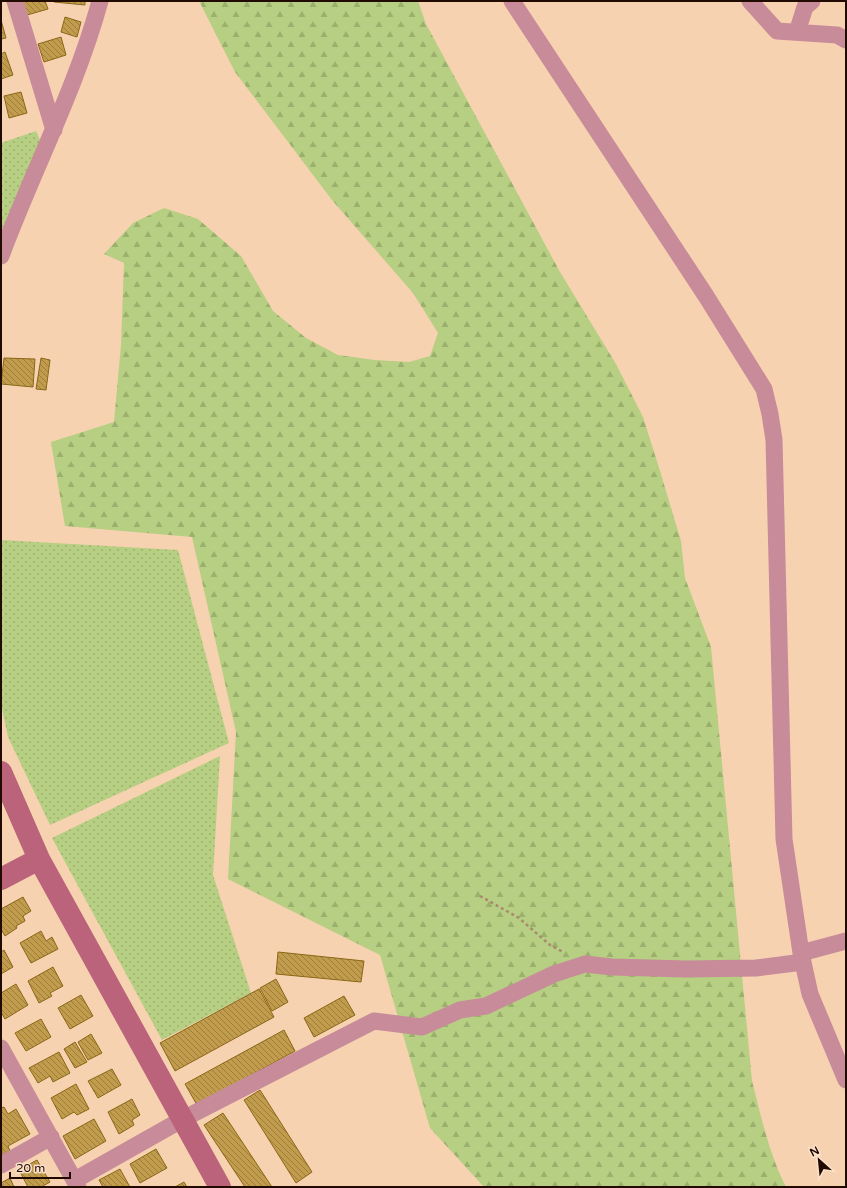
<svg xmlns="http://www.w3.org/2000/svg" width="847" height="1188" viewBox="0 0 847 1188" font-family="'Varela Round',sans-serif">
<defs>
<pattern id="green-dots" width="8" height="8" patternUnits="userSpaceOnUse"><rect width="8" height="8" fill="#b6cf82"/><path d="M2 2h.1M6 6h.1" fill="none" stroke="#9cb06e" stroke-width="1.8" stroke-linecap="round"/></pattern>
<pattern id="forest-firs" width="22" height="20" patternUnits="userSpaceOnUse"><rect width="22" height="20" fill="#b6cf82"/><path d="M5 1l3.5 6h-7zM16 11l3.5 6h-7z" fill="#9cb06e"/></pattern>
<pattern id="building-back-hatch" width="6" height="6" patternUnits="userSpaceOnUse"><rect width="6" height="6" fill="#c29c4d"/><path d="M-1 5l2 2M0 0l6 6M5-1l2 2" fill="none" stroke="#9d7d3e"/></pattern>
</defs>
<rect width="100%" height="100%" fill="#f7d2b0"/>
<path fill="url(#green-dots)" d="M36,131l5,11 -40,104v-103z
M1,540l177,10 51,193 -179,82 -42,-88 -7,-33z
M220,756l-7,119 38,118 -89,47 -110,-202z"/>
<path fill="url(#forest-firs)" d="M199,1h219l8,23 134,248 56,92 27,53 17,54 21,70 4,37 26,69 41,434c9,35 17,73 34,106h-302l-54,-59 -50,-173 -152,-76 8,-147 -44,-195 -127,-11 -14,-84 63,-20 7,-77 3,-82 -20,-9 29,-31 31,-15 34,11 43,37 32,55 33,27 32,17 37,5 34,2 21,-6 8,-23 -25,-40 -81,-93 -97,-128z"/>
<path fill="url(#building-back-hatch)" stroke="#896717" d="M22,1h23l3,8 -21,6z
M54,1h31v4l-31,-3z
M65,17l16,5 -4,15 -16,-5z
M1,20l5,18 -5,1z
M61,37l5,18 -22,7 -6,-18z
M5,52l8,23 -12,4v-25z
M21,92l6,21 -18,5 -5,-22z
M4,358l31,1 -2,28 -32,-3z
M41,358l9,2 -4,30 -10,-1z
M23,897l8,14 -8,5 2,5 -9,5 1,2 -12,8 -4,-7v-20z
M41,931l5,10 6,-4 6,12 -27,14 -11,-20z
M4,950l9,17 -12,7v-22z
M278,952l86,9 -3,21 -85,-8z
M53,967l10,19 -13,7 2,3 -13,7 -11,-22z
M276,979l12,23 -16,9 -12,-23z
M16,984l12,21 -23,14 -4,-7v-19z
M259,989l15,28 -99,54 -15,-28z
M81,995l12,21 -23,13 -12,-21z
M344,996l11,19 -41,22 -10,-19z
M41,1019l10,18 -25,14 -11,-18z
M284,1030l11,21 -98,54 -12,-21z
M91,1034l11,19 -14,7 -10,-18z
M75,1042l12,20 -12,6 -11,-19z
M59,1052l11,21 -17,9 -3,-6 -12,7 -9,-15z
M112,1069l9,16 -23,13 -10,-17z
M76,1084l13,25 -12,6 -3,-3 -12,7 -11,-21z
M260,1090l52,82 -16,11 -52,-83z
M132,1099l8,16 -8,5 2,5 -15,9 -11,-22z
M4,1107l4,7 8,-5 14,25 -22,12 2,5 -8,4 -1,-47z
M223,1113l49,74h-27l-41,-62z
M94,1119l12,22 -31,18 -12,-23z
M156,1149l11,19 -27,15 -10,-19z
M37,1160l13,22 -9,5h-13l-9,-17z
M120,1169l10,18h-27l-4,-7z
M10,1178l4,9h-13v-4z
M184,1182l3,5h-12z"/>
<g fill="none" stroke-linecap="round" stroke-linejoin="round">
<path stroke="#a98970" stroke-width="2.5" stroke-dasharray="3 3" stroke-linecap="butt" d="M480,896l39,22 31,27 13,7"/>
<path stroke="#c88b9a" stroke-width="17" d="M15,1l39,129
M512,1l194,295 58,93 6,25 4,26 10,399 17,114 9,41 36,86
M750,1l27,30 60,4 9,5
M797,32l8,-25 7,-6
M1,256c32,-86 75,-167 99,-255
M801,953l45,-12
M1,1048l77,139
M1,1165l50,-28
M75,1180l108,-61 191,-98 48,6 38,-17 26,-4 68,-32 31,-10 27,3 75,2 69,-1 47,-6"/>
<path stroke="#ba637b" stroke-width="22" d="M1,772l38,87 181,328
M1,879l38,-20"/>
</g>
<rect width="847" height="1188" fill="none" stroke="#210b00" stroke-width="4"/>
<g transform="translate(819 1160) rotate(333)" stroke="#fbe1cb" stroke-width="3" paint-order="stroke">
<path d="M0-3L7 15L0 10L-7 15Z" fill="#210b00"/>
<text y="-6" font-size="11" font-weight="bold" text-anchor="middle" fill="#210b00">N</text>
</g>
<path d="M10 1172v6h60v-6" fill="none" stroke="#210b00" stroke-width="2"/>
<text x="16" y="1172" font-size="12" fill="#210b00" stroke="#fbe1cb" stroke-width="3" paint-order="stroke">20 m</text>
</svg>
